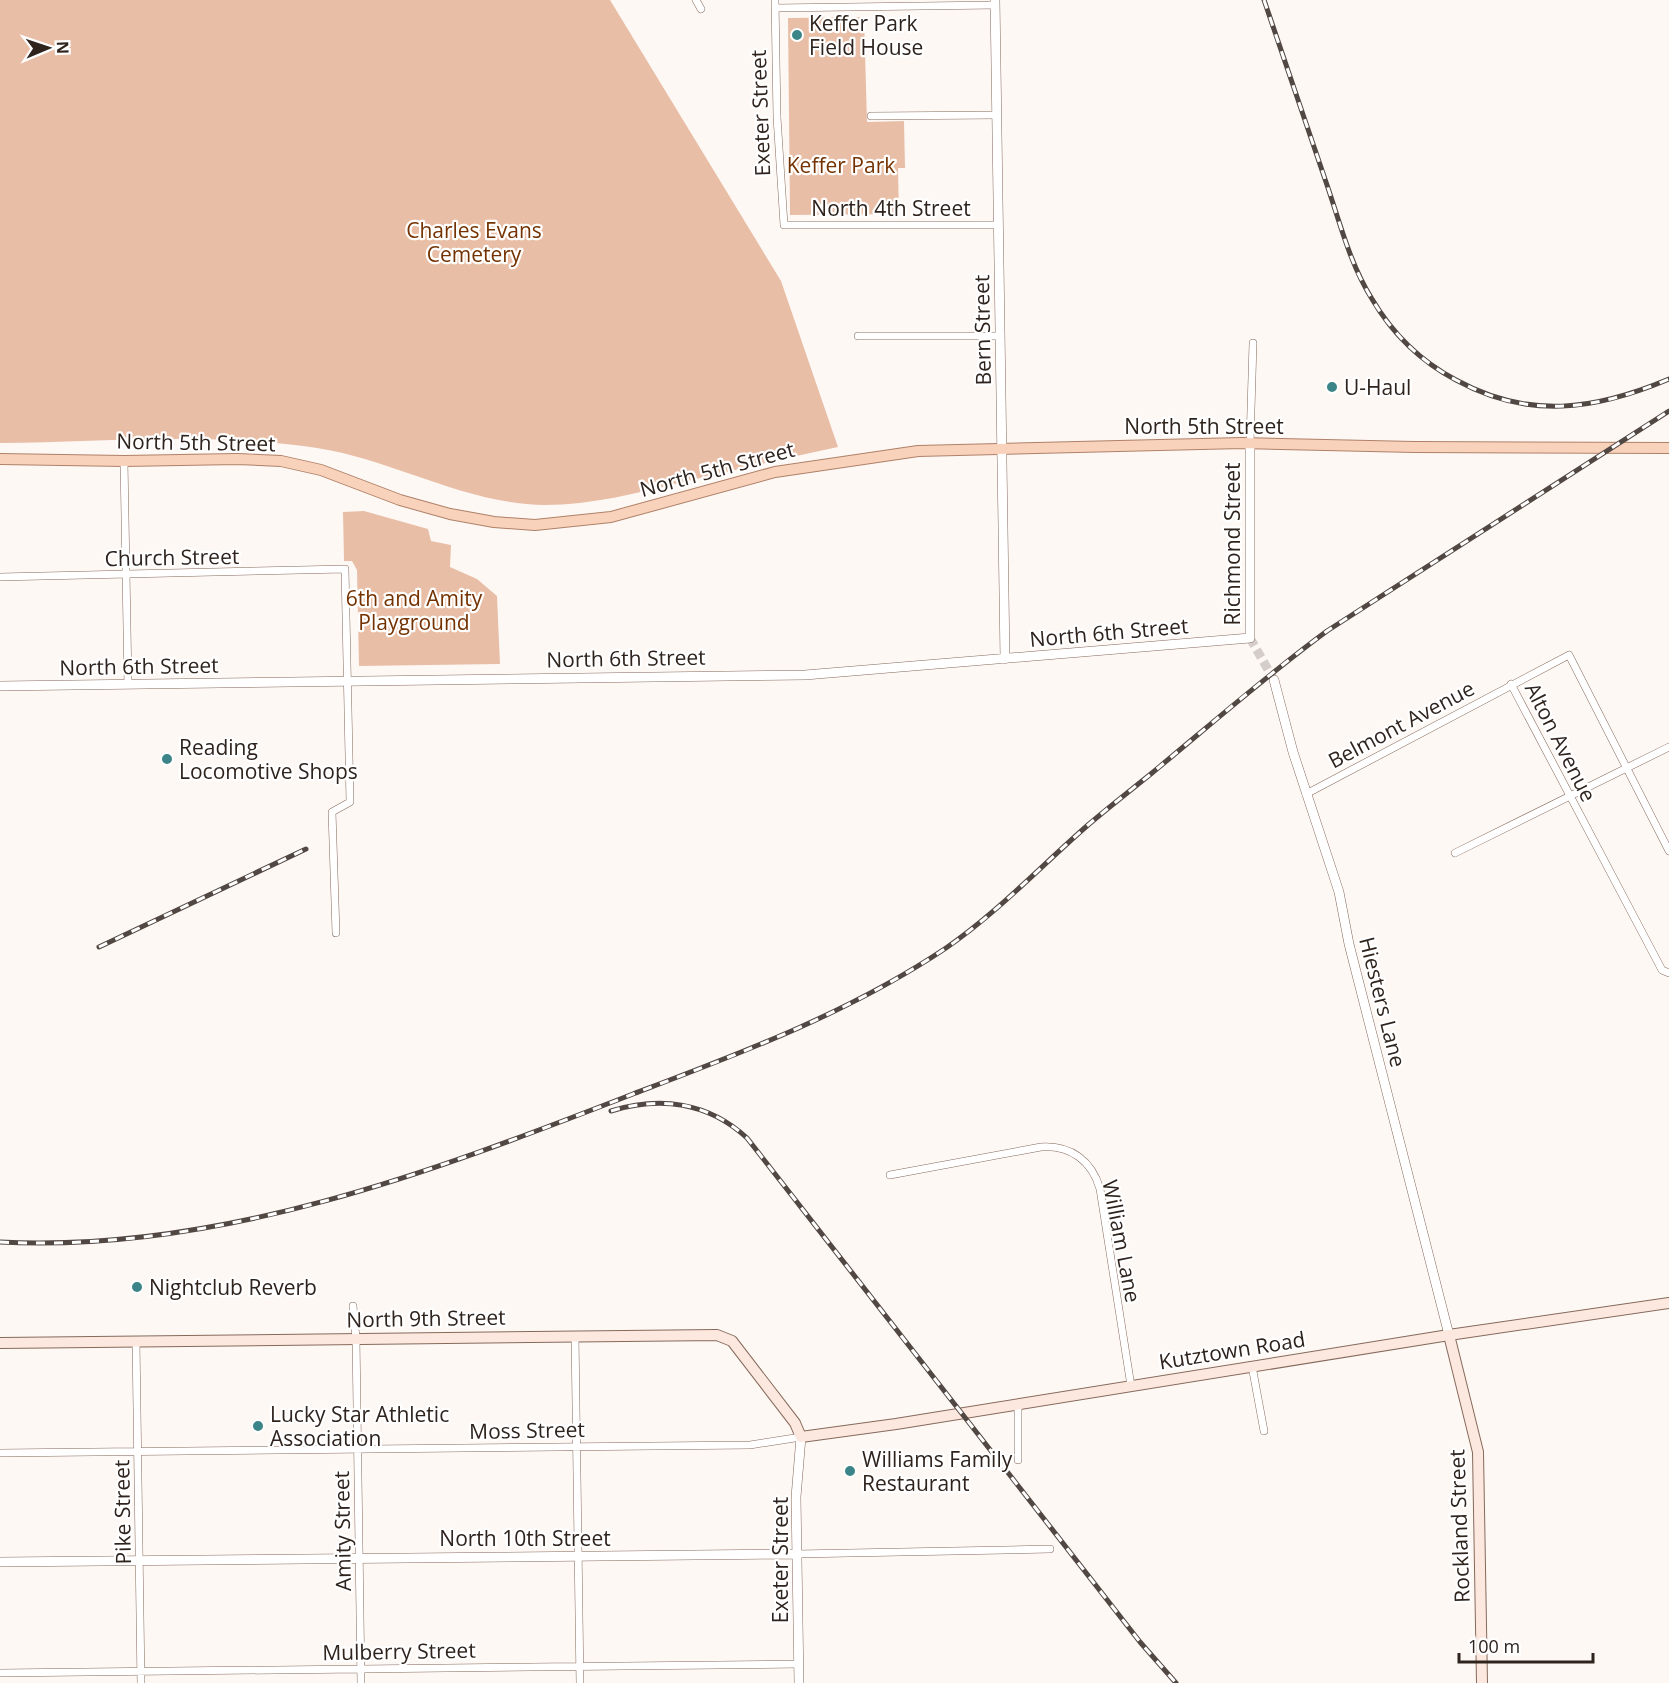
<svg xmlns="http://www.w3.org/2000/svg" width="1669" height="1683" viewBox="0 0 1669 1683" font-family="'Open Sans',sans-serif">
<rect width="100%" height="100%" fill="#fef8f5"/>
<path fill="#e9bea6" d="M0,0h610l171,281 57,166c-52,11 -103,23 -155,35 -46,11 -91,23 -138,23 -81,-1 -150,-45 -228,-57 -104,-16 -212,-6 -317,-5z
M864,17l3,105 37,-1 1,47h-7l1,46 -109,1 -2,-197z
M364,511l64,18 3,12 20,4 -1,22 27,12 20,17 3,68 -141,2 -2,-96 -5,-9h-8l-1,-49z"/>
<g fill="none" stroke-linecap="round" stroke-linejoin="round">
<path stroke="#d4cdca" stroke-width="9" stroke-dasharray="9 4.5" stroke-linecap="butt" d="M1250,638l24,42"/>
<defs>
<path id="minor" d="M696,0l5,9
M775,0l2,117 7,108h214
M775,8l220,-3
M871,116l126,-1
M858,336h142
M1250,443l3,-100
M124,461l4,223
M0,577l345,-8 5,233 -18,10 4,121
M1511,684l151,286 7,3
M1306,794l263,-139 100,196
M1455,853l214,-106
M890,1175l151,-28c30,-2 51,14 59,42l31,197
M353,1306l3,32 5,345
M575,1336l5,347
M136,1341l5,342
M1252,1366l12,65
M0,1453l750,-8 51,-8
M1018,1460v-56
M797,1554l253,-5
M0,1673l799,-9"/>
<path id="tertiary" d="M995,0l10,659
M1274,680l19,72 46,140 10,52 100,391
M0,686l805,-11 445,-37v-195
M0,1562l797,-8
M799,1683l-3,-186 5,-60"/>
<path id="secondary" d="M1449,1335l29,117 4,231
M0,1343l717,-8 15,6 63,82 6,14 95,-13 553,-89 220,-32"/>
<path id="primary" d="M0,459l124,2 113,-2 44,2 40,9 79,30 50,14 44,8 41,3 76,-8 164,-45 143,-21 324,-8 172,4 255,1"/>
</defs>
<use href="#minor" stroke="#856a5b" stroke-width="8"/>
<use href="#tertiary" stroke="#856a5b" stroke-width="10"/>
<use href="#secondary" stroke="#856a5b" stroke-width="12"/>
<use href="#primary" stroke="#af8168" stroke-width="12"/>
<use href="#minor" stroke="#fff" stroke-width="7"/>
<use href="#tertiary" stroke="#fff" stroke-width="9"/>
<use href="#secondary" stroke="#fce8de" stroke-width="10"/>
<use href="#primary" stroke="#f9d2bc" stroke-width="10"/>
<defs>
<path id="rail" d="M1264,0c21,62 42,123 63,185 13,38 23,79 45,114 20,34 48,62 84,81 73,40 139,30 213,-1
M99,947l207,-98
M611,1111c49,-15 97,-9 136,27l393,504 36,41
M0,1242c219,11 432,-70 633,-148 108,-41 216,-81 313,-146 51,-35 95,-82 142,-123 21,-18 43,-35 64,-52 58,-48 115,-98 175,-142l342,-220"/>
</defs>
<use href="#rail" stroke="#524843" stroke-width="5"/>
<use href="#rail" stroke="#fff" stroke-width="3" stroke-dasharray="9" stroke-linecap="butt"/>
</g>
<g fill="#3b8488" stroke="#fff" stroke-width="2">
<circle cx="797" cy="35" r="6"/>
<circle cx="1332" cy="387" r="6"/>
<circle cx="167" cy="759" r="6"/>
<circle cx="137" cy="1287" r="6"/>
<circle cx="258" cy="1426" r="6"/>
<circle cx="850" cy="1471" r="6"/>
</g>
<g text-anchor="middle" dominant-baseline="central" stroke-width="4.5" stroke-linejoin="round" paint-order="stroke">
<g font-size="21" fill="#2e231d" stroke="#fff" text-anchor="start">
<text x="809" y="23">Keffer Park<tspan x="809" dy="24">Field House</tspan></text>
<text x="1344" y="387">U-Haul</text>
<text x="179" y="747">Reading<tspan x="179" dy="24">Locomotive Shops</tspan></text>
<text x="149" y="1287">Nightclub Reverb</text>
<text x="270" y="1414">Lucky Star Athletic<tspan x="270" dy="24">Association</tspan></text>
<text x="862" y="1459">Williams Family<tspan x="862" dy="24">Restaurant</tspan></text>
</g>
<g font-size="21" fill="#2e231d" stroke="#fff">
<text transform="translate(760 113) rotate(-92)">Exeter Street</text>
<text x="891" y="208">North 4th Street</text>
<text transform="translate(982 330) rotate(-91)">Bern Street</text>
<text x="1204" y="426">North 5th Street</text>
<text transform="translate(196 442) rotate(1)">North 5th Street</text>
<text transform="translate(717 469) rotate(-15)">North 5th Street</text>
<text transform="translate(1232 544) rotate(-90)">Richmond Street</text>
<text transform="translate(172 557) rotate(-1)">Church Street</text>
<text transform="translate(1109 632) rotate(-5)">North 6th Street</text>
<text transform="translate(626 658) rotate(-1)">North 6th Street</text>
<text transform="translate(139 666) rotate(-1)">North 6th Street</text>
<text transform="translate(1401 724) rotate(-28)">Belmont Avenue</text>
<text transform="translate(1561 742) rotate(63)">Alton Avenue</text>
<text transform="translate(1383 1002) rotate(76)">Hiesters Lane</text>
<text transform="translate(1122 1241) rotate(79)">William Lane</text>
<text transform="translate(426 1318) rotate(-1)">North 9th Street</text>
<text transform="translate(1232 1350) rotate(-9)">Kutztown Road</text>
<text transform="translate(527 1430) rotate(-1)">Moss Street</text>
<text transform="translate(122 1512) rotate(-91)">Pike Street</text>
<text transform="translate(1459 1526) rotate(-92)">Rockland Street</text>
<text transform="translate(342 1531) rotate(-91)">Amity Street</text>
<text x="525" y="1538">North 10th Street</text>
<text transform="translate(780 1560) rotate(-90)">Exeter Street</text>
<text transform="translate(399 1651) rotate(-1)">Mulberry Street</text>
</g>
<g font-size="21" fill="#743200" stroke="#fff">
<text x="841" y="165">Keffer Park</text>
<text x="474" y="230">Charles Evans<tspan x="474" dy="24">Cemetery</tspan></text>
<text x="414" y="598">6th and Amity<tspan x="414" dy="24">Playground</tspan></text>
</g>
</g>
<g transform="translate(48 48) rotate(88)" stroke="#ffffff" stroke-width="4.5" paint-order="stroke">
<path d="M0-4.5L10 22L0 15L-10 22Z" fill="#2e231d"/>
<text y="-9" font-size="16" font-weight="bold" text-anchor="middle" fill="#2e231d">N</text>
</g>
<path d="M1459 1653v9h134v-9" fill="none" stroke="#2e231d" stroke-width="3"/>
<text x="1468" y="1653" font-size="18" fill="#2e231d" stroke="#ffffff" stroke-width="4.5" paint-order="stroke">100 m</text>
</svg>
